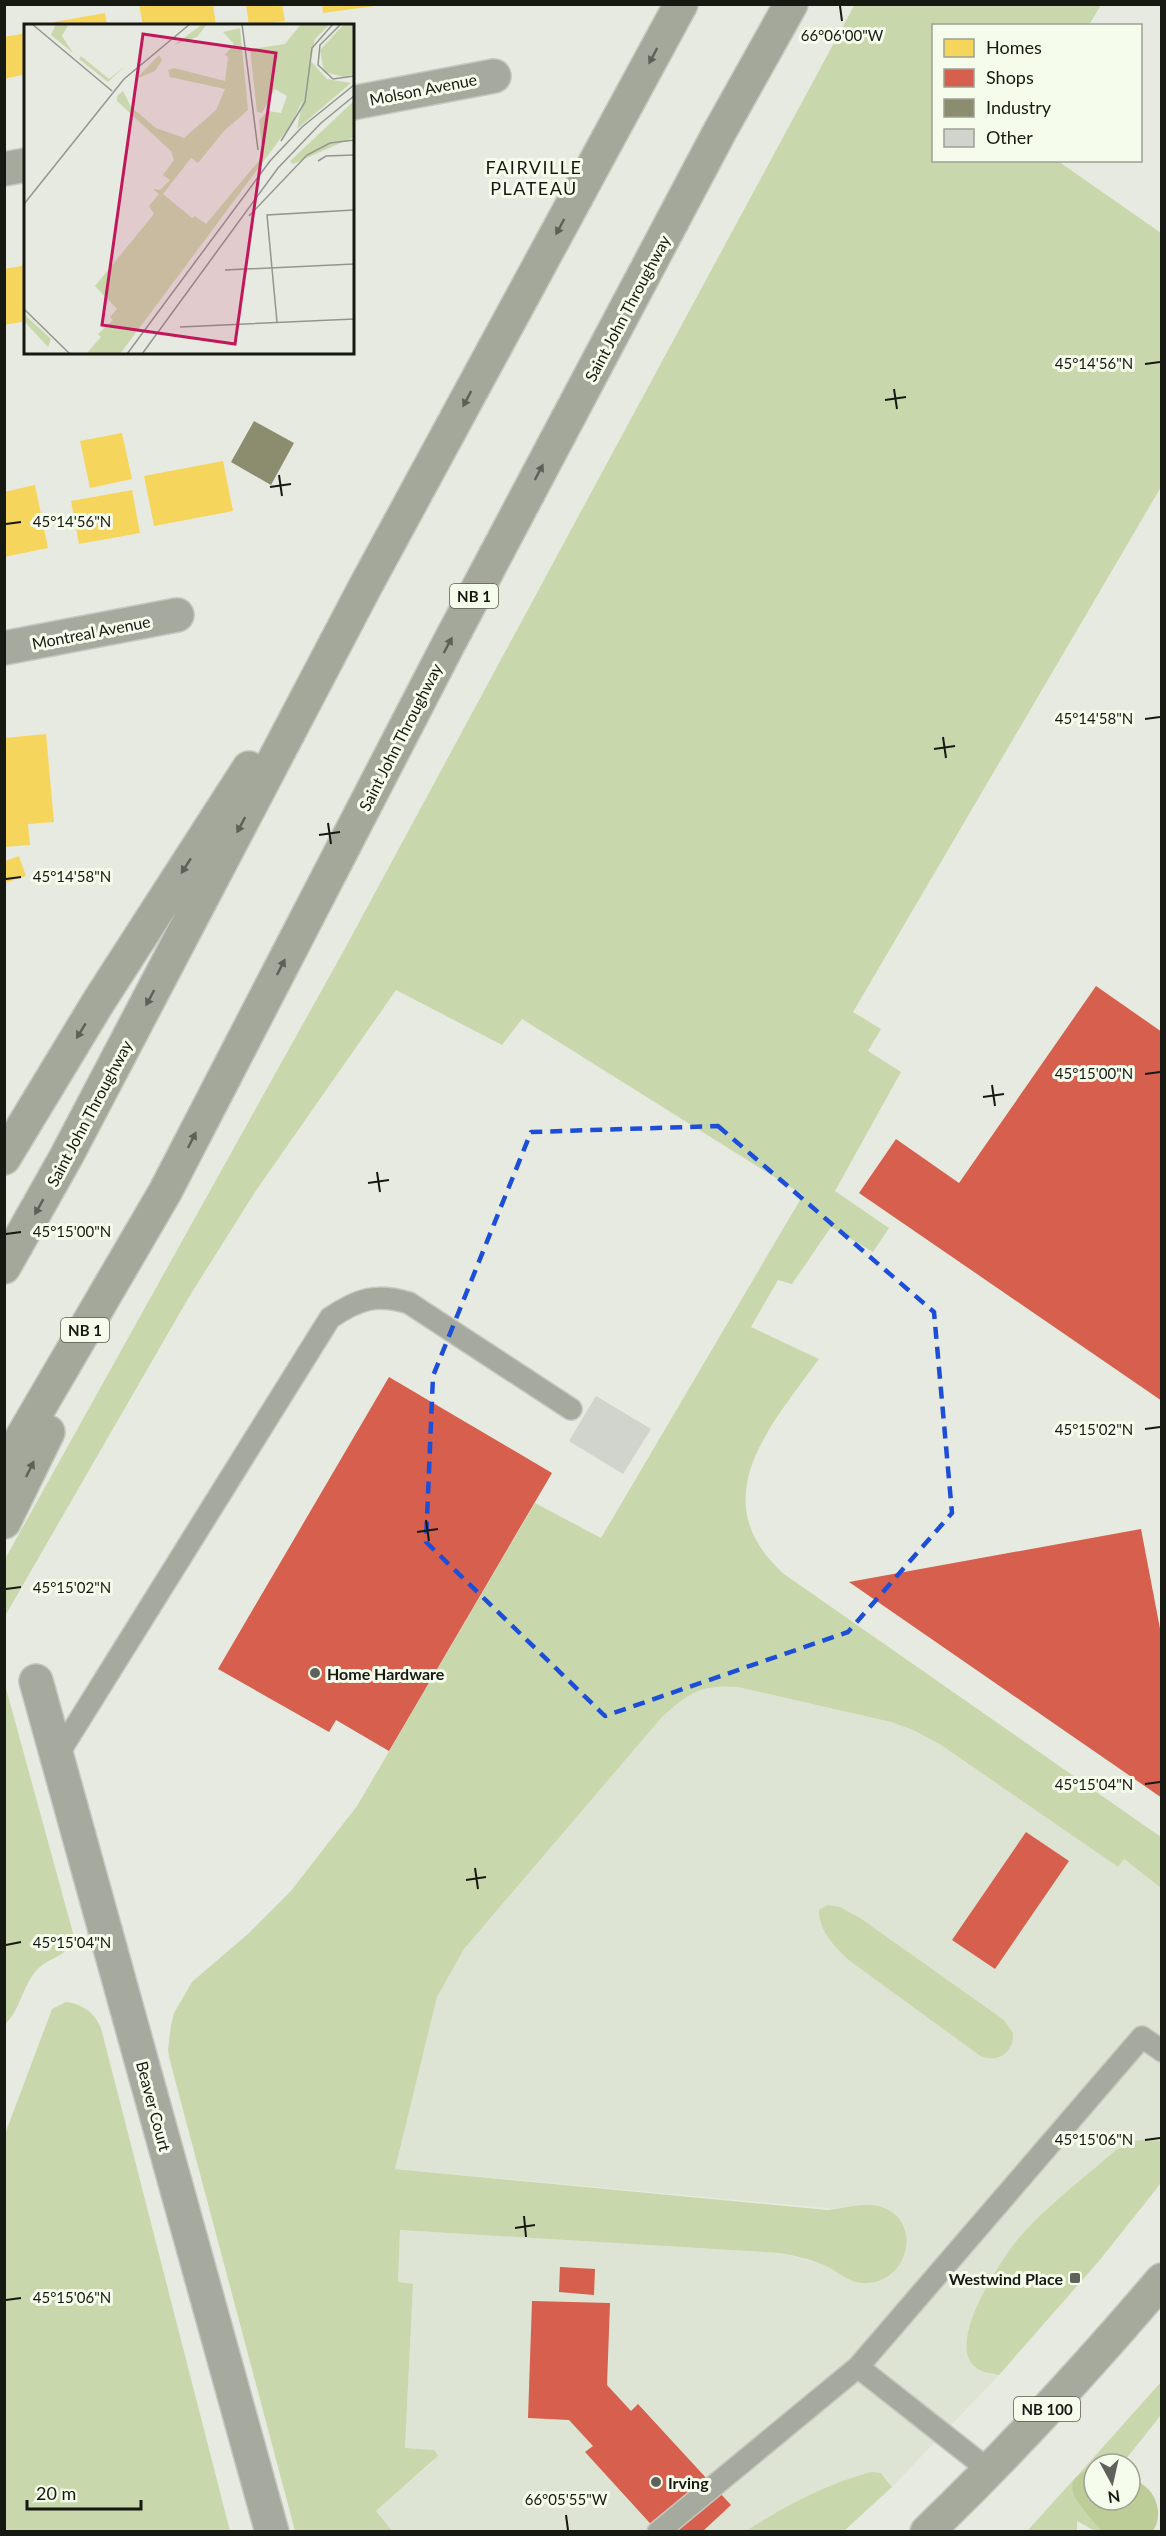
<svg xmlns="http://www.w3.org/2000/svg" width="1166" height="2536" viewBox="0 0 1166 2536" font-family="Lato,sans-serif">
<rect width="100%" height="100%" fill="#e7eae1"/>
<path fill="#dee4d3" d="M721,1685l17,2 153,35 22,8 28,15 177,122 6,-8 37,29v253h-26l-91,72 -26,27 -35,54 -16,44 16,34 16,3 -107,112 -7,-10 -113,37 -26,18 -354,-1 -16,-20 58,-50v-11l-29,-2 8,-164 -15,-1 2,-53 380,23 42,11 38,19 21,-3 10,-5 -55,-66 -441,-40 42,-172 27,-48 198,-232 22,-21 17,-8z"/>
<path fill="#c9d8ac" d="M855,4l246,1 -12,20 -155,1v134l124,1 103,72v254l-308,525 28,17 -13,22 33,21 -66,119 54,37 -16,24 -42,-25 -39,57 -14,-4 -27,47 68,32c-48,67 -118,140 -35,215l377,263v51l-37,-29 -6,8 -177,-122 -28,-15 -22,-8 -153,-35c-37,-3 -50,6 -76,30l-198,232 -27,48 -42,172 433,41c16,-1 34,-8 50,-4 47,11 32,81 -17,77 -13,-1 -25,-13 -37,-18 -14,-6 -29,-9 -44,-12l-380,-23 -2,52 15,2 -8,164 29,2 4,6 -62,55 16,20h-97l-125,-470 -2,-11 3,-25 3,-12 18,-31 57,-49 41,-41 67,-86 178,-303 66,35 202,-343 -281,-176 -20,26 -106,-55 -141,202 -66,105 -184,319v-57l338,-607z
M4,1681l69,252c-4,27 -22,21 -37,38 -14,16 -16,40 -31,53z
M827,1905l13,2 20,11 144,102 9,13c1,21 -17,31 -34,22l-129,-94c-14,-12 -32,-31 -31,-51z
M66,2002c17,2 29,11 35,26l129,503h-225v-397l47,-125z
M1148,2139l13,2v42l-62,78 -100,114c-9,-2 -18,-2 -25,-9 -27,-25 26,-105 44,-127 28,-33 65,-60 98,-89l19,-9z
M1161,2382v33l-39,49h-28v9l-11,-1 -5,3z
M871,2472l10,1 11,14 -48,44h-98c38,-25 81,-47 125,-59z
M1075,2478c-8,23 16,38 27,53h-7l-18,-10v10l-49,-1z"/>
<path fill="#bdcd97" d="M1083,2472l11,1v27h36v-20c23,2 36,32 23,51h-51c-10,-13 -48,-44 -19,-59z"/>
<path fill="#f6d55c" d="M139,4h74l3,22h-73z
M246,4h36l3,17 -36,5z
M322,4h53v2l-52,7z
M105,13l2,13h-52l-1,-4z
M26,33v41l-22,5v-42z
M26,265v56l-22,4v-56z
M122,433l10,46 -42,9 -10,-47z
M223,461l10,50 -79,15 -10,-50z
M35,485l13,63 -44,9v-65z
M132,490l8,43 -61,11 -8,-43z
M46,734l8,88 -26,2 2,21 -26,2v-109z
M19,856l7,20 -21,7v-22z"/>
<path fill="#d6604d" d="M1096,986l66,46v369l-303,-208 37,-54 63,44z
M389,1377l163,96 -163,278 -53,-31 -7,12 -111,-63z
M1141,1529l21,110v159l-313,-216z
M1026,1832l43,29 -74,108 -43,-29z
M560,2267l35,2 -1,26 -35,-3z
M532,2301l78,2 -3,82 24,26 7,-7 93,101 -29,27h-44l-73,-80 8,-6 -24,-26 -41,-2z"/>
<path fill="#8c8c6e" d="M254,421l40,22 -23,42 -40,-23z"/>
<path fill="#d1d3cd" d="M596,1396l55,33 -28,45 -54,-33z"/>
<g fill="none" stroke-linecap="round" stroke-linejoin="round">
<defs>
<path id="service" d="M57,1756l273,-438c28,-19 46,-25 79,-15l162,106
M858,2367l132,104
M658,2532l200,-165 284,-330 20,14"/>
<path id="minor" d="M352,103l142,-27
M4,169l22,-4
M4,648l173,-33
M36,1681l236,851"/>
<path id="primary" d="M927,2532c83,-80 160,-164 235,-252"/>
<path id="motorway" d="M4,1158l95,-157 150,-233
M4,1267l62,-110 299,-570 316,-583
M4,1468l161,-276 284,-549 271,-512 71,-127
M4,1522l44,-90"/>
</defs>
<use href="#service" stroke="#c5c8c1" stroke-width="24"/>
<use href="#minor" stroke="#c5c8c1" stroke-width="36"/>
<use href="#primary" stroke="#c5c8c1" stroke-width="36"/>
<use href="#motorway" stroke="#c5c8c1" stroke-width="36"/>
<use href="#service" stroke="#a6a99e" stroke-width="21"/>
<use href="#minor" stroke="#a6a99e" stroke-width="33"/>
<use href="#primary" stroke="#a6aa9d" stroke-width="33"/>
<use href="#motorway" stroke="#a4a89b" stroke-width="33"/>
</g>
<defs><path id="oneway-solid" d="M-6-.8H1V-3.2L6.5 0L1 3.2V.8H-6Z" transform="scale(1.5)"/></defs>
<g fill="#5d6056">
<use href="#oneway-solid" transform="translate(653 56) rotate(118)"/>
<use href="#oneway-solid" transform="translate(560 227) rotate(118)"/>
<use href="#oneway-solid" transform="translate(467 399) rotate(118)"/>
<use href="#oneway-solid" transform="translate(539 472) rotate(-62)"/>
<use href="#oneway-solid" transform="translate(448 645) rotate(-62)"/>
<use href="#oneway-solid" transform="translate(241 825) rotate(118)"/>
<use href="#oneway-solid" transform="translate(186 866) rotate(123)"/>
<use href="#oneway-solid" transform="translate(281 967) rotate(-63)"/>
<use href="#oneway-solid" transform="translate(150 998) rotate(118)"/>
<use href="#oneway-solid" transform="translate(81 1031) rotate(121)"/>
<use href="#oneway-solid" transform="translate(192 1140) rotate(-63)"/>
<use href="#oneway-solid" transform="translate(39 1207) rotate(119)"/>
<use href="#oneway-solid" transform="translate(30 1469) rotate(-64)"/>
</g>
<path fill="none" stroke="#1d4ed8" stroke-width="4.5" stroke-dasharray="12 8" stroke-linejoin="round" d="M718,1126l216,186 18,201 -104,119 -243,84 -179,-174 7,-166 98,-244z"/>
<path fill="none" stroke="#161812" stroke-width="2" d="M840,6l2,15M1145,364l15,-2M894,389l3,20M885,400l21,-3M279,475l3,21M270,487l21,-3M6,524l15,-2M1145,719l15,-2M943,737l3,21M934,749l21,-3M328,823l3,21M319,835l21,-3M6,879l15,-2M1145,1074l15,-2M992,1085l3,21M983,1097l21,-3M377,1172l3,20M368,1183l21,-3M6,1234l15,-2M1145,1429l15,-2M426,1520l3,21M417,1532l21,-3M6,1589l15,-2M1145,1784l15,-2M475,1868l3,21M466,1880l20,-3M6,1945l15,-3M1145,2140l15,-2M524,2216l2,21M515,2228l20,-3M6,2300l15,-2M566,2515l2,15"/>
<g fill="#5f625a" stroke="#f5fceb" stroke-width="2">
<circle cx="315" cy="1673" r="6"/>
<rect x="1069" y="2272" width="12" height="12" rx="3"/>
<circle cx="656" cy="2482" r="6"/>
</g>
<g text-anchor="middle" dominant-baseline="central" stroke-width="6" stroke-linejoin="round" paint-order="stroke">
<g fill="#f5fceb" stroke="#595c53" stroke-width="1.5">
<rect x="450" y="584" width="48" height="24" rx="4.5"/>
<rect x="61" y="1318" width="48" height="24" rx="4.5"/>
<rect x="1014" y="2397" width="66" height="24" rx="4.5"/>
</g>
<g font-size="15" font-weight="bold" fill="#161812">
<text x="474" y="596">NB 1</text>
<text x="85" y="1330">NB 1</text>
<text x="1047" y="2409">NB 100</text>
</g>
<g font-size="16" fill="#161812" stroke="#f5fceb">
<text transform="translate(423 89) rotate(-11)">Molson Avenue</text>
<text transform="translate(627 308) rotate(-62)">Saint John Throughway</text>
<text transform="translate(91 632) rotate(-11)">Montreal Avenue</text>
<text transform="translate(400 737) rotate(-63)">Saint John Throughway</text>
<text transform="translate(89 1113) rotate(-62)">Saint John Throughway</text>
<text transform="translate(154 2106) rotate(75)">Beaver Court</text>
</g>
<g font-size="16" font-weight="bold" fill="#161812" stroke="#f5fceb" text-anchor="start">
<text x="327" y="1673">Home Hardware</text>
<text x="1063" y="2278" text-anchor="end">Westwind Place</text>
<text x="668" y="2482">Irving</text>
</g>
<g font-size="18" letter-spacing="1.5" fill="#161812" stroke="#f5fceb">
<text x="534" y="167">FAIRVILLE<tspan x="534" dy="21">PLATEAU</tspan></text>
</g>
</g>
<g transform="translate(24 24)">
<rect width="330" height="330" fill="#e7eae1"/>
<path d="M32,0h13l-7,12 11,17 -22,-18zM179,0h4l-10,13 -23,8zM277,0h29l-15,15 -12,60 -11,24 -172,231h-34l15,-17 -3,-3 15,-14 -3,-3 7,-8 -22,-23 59,-72 -5,-8 10,-12 -6,-5 7,1 10,-10 -7,-5 11,-15 -3,-9 -54,-50v-5l6,-5 8,16 25,21 28,10 32,-28 9,-21 -55,-12 -2,-7 6,-2 51,13 3,-24 -3,-2 9,-11 -11,-12 17,-4 8,82 -24,21 -26,32 -7,-5 -28,36 29,24 3,-2 11,8 57,-68 -4,-36 9,-9 13,2 6,-17 -12,-7 -13,24 -5,-1 -7,-63 35,-5zM320,0h10v50l-10,3 -20,-5 -4,-22zM135,31l3,5 -7,11 -19,8zM57,32l28,23 16,-13 -17,16 -29,-23zM286,36l17,19 24,4 -54,46zM330,77v36l-61,27 -3,-3zM0,290l27,25 -3,8 -24,-26z" fill="#c9d8ac"/>
<path fill="none" stroke="#93968e" stroke-width="1.5" d="M8,0l80,67M218,0l16,126M317,0l-21,21 -2,20 15,14 21,-3M257,117l24,-39 7,-54 21,-24M294,137l8,-5 28,-1M0,180l100,-125 66,-55M225,192l58,-61 23,-12 24,-3M201,246l129,-6M0,285l46,45M253,298l-10,-107 87,-5M156,303l174,-8M103,330l143,-193 32,-34 52,-42M118,330l136,-186 43,-45 33,-27"/>
<path fill="#c2185b" fill-opacity="0.15" stroke="#c2185b" stroke-width="3" d="M119,10l133,19 -41,291 -133,-19z"/>
<rect width="330" height="330" fill="none" stroke="#161812" stroke-width="3"/>
</g>
<g font-size="15" text-anchor="middle" fill="#161812" stroke="#f5fceb" stroke-width="6" stroke-linejoin="round" paint-order="stroke">
<text x="842" y="41">66°06'00"W</text>
<text x="1094" y="369">45°14'56"N</text>
<text x="72" y="527">45°14'56"N</text>
<text x="1094" y="724">45°14'58"N</text>
<text x="72" y="882">45°14'58"N</text>
<text x="1094" y="1079">45°15'00"N</text>
<text x="72" y="1237">45°15'00"N</text>
<text x="1094" y="1435">45°15'02"N</text>
<text x="72" y="1593">45°15'02"N</text>
<text x="1094" y="1790">45°15'04"N</text>
<text x="72" y="1948">45°15'04"N</text>
<text x="1094" y="2145">45°15'06"N</text>
<text x="72" y="2303">45°15'06"N</text>
<text x="566" y="2505">66°05'55"W</text>
</g>
<rect width="1166" height="2536" fill="none" stroke="#161812" stroke-width="12"/>
<rect x="932" y="24" width="210" height="138" fill="#f5fceb" stroke="#9ca194" stroke-width="1.5"/>
<rect x="944" y="39" width="30" height="18" fill="#f6d55c" stroke="#9ca194" stroke-width="1.5"/>
<text x="986" y="54" font-size="18" fill="#161812">Homes</text>
<rect x="944" y="69" width="30" height="18" fill="#d6604d" stroke="#9ca194" stroke-width="1.5"/>
<text x="986" y="84" font-size="18" fill="#161812">Shops</text>
<rect x="944" y="99" width="30" height="18" fill="#8c8c6e" stroke="#9ca194" stroke-width="1.5"/>
<text x="986" y="114" font-size="18" fill="#161812">Industry</text>
<rect x="944" y="129" width="30" height="18" fill="#d1d3cd" stroke="#9ca194" stroke-width="1.5"/>
<text x="986" y="144" font-size="18" fill="#161812">Other</text>
<g transform="translate(1112 2482) rotate(172)"><circle r="28" fill="#f5fceb" stroke="#9ca194" stroke-width="1.5"/>
<path d="M0-4.5L10 22L0 15L-10 22Z" fill="#5f625a"/>
<text y="-9" font-size="16" font-weight="bold" text-anchor="middle" fill="#161812">N</text>
</g>
<path d="M27 2500v9h114v-9" fill="none" stroke="#161812" stroke-width="3"/>
<text x="36" y="2500" font-size="18" fill="#161812" stroke="#f5fceb" stroke-width="4.5" paint-order="stroke">20 m</text>
</svg>
